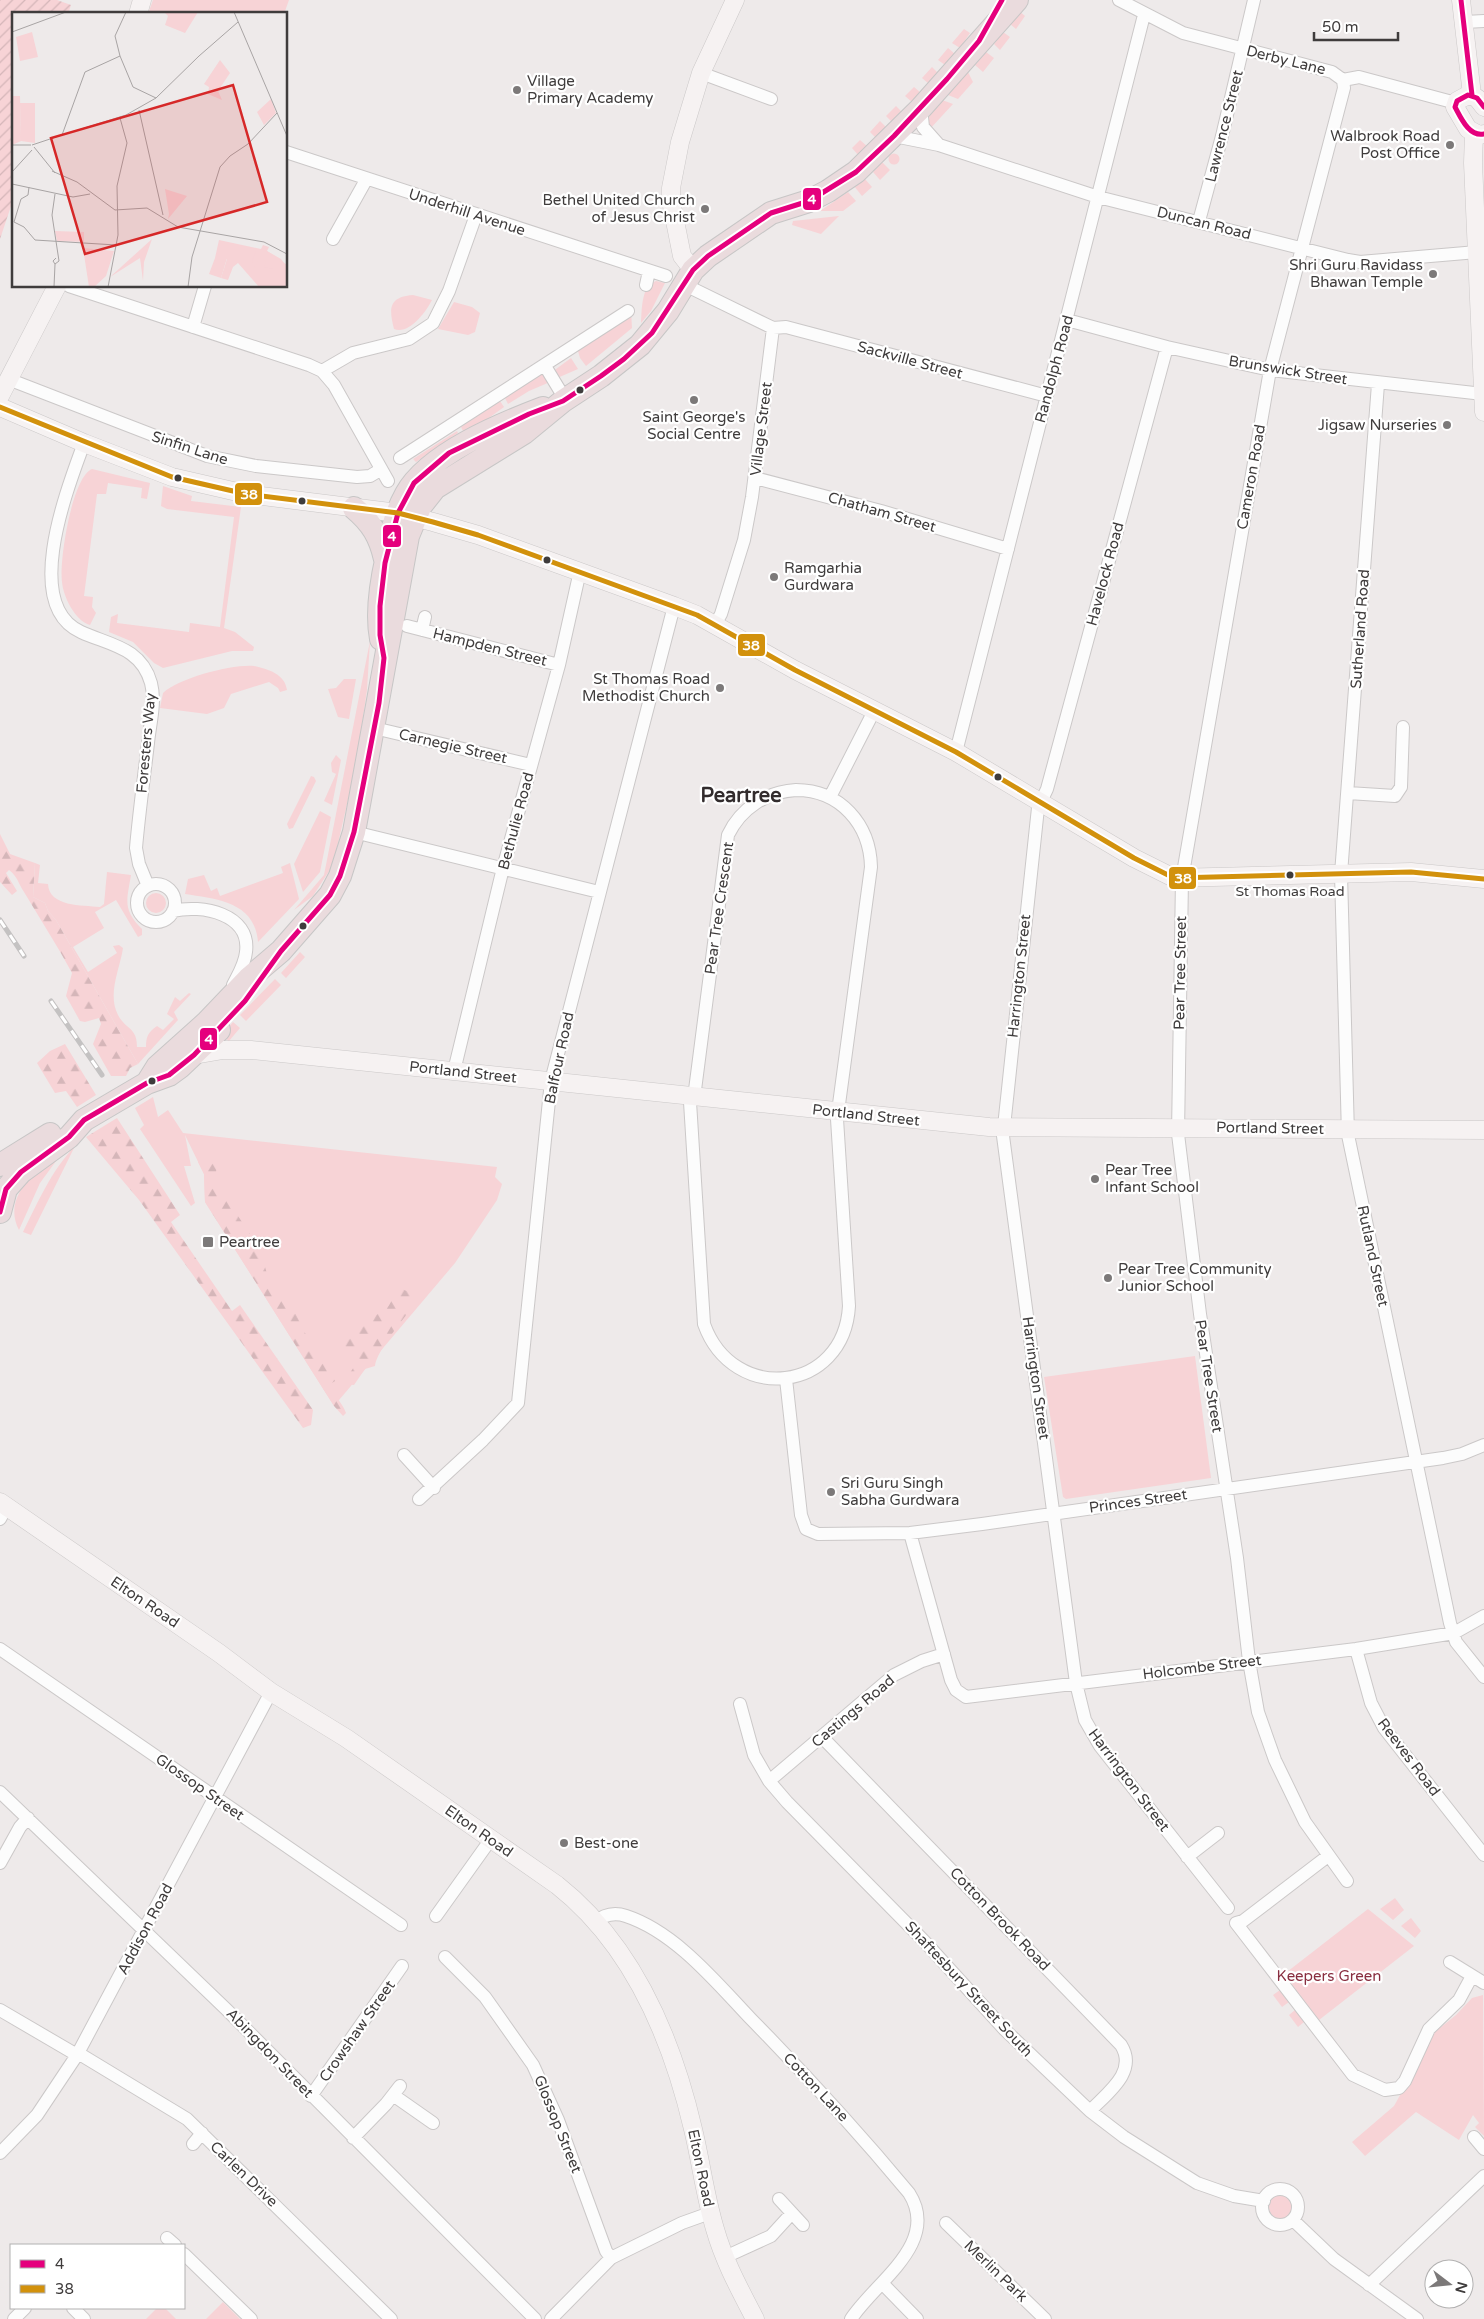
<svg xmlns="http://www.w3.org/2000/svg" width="1484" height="2319" viewBox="0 0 1484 2319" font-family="'Varela Round',sans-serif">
<defs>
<pattern id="forest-firs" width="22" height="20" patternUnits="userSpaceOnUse" patternTransform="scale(1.25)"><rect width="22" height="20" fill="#f7d3d6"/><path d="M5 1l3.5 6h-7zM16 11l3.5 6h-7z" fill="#d5b6b9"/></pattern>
<pattern id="garden-furrows" width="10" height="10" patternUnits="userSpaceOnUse" patternTransform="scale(1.25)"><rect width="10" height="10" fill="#f7d3d6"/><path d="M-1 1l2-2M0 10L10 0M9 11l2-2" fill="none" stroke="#d5b6b9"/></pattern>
</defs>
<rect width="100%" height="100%" fill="#eeeaea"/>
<path fill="#f7d3d6" d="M153,0h136l-5,14h-136z
M1019,11l6,5 -9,13 -6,-5z
M964,29l6,4 -10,15 -8,-5z
M1003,32l7,5 -10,13 -6,-6z
M948,48l7,6 -10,11 -7,-5z
M986,52l8,6 -11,14 -8,-7z
M932,67l6,6 -9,11 -7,-6z
M968,72l5,10 -15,17 -10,-4z
M914,87l7,6 -9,9 -7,-6z
M942,100l11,4 -24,26v-13z
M896,106l6,6 -10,10 -6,-6z
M880,121l7,7 -10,11 -7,-7z
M860,140l8,7 -9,9 -7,-8z
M888.5 159a5.5 5.5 0 1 1 11 0a5.5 5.5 0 1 1-11 0Z
M882,162l8,8 -10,10 -7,-8z
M864,178l8,9 -10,9 -8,-10z
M848,192l8,9 -13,10h-23z
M839,216l-18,18 -29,-9 1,-4z
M656,281l9,2 -14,28 -10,12c1,-14 0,-37 15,-42z
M413,295l19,5c-6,12 -23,35 -38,29 -5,-20 -6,-32 19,-34z
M454,302l18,5 8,6 -5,19 -7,3 -30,-6z
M631,311l1,17 -46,38 -6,-8 -2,-7z
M571,358l7,11 -23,10 -3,-7z
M542,372l8,10 -21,9 -21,13 -3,-6z
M500,401l4,6 -18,13 -23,11 -2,-4z
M457,431l1,2 -42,29 -3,-3z
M92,469l58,14 -3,16 -6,-1 1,-10 -34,-5 -2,11h-9l-13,102 9,1 -1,10 4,6 -6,12c-15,-4 -27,-29 -28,-43 -3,-21 10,-105 30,-113z
M163,486l29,10 -1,5 50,6 -17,121 11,4 19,15 -1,4h-21l-69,17 -9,-5 -21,-21 -24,-10 2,-15 7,-3 -1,9 72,9 1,-9 30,4 14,-110 -67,-8 -6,-3z
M370,641l-3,49 -11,75 -23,100 -20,31 -19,14 30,-35z
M254,666c14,3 31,8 33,24l-7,2 -2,-4 -9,-6 -38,12 -7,14 -17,6 -47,-6 3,-15c16,-15 69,-29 91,-27z
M344,679h12l-7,40 -11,-2 -10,-28 8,-1z
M336,755l5,5 -9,45 -8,-4 12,-27 -4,-2 -1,-9z
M311,776l3,1 2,4 -23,47 -4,1 -2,-5z
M320,811l11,6 -11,55 -17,20 -9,-28z
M35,863l5,2 -2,18 10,1c1,23 34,21 52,23l4,-3 3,-32 24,3c-4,25 -9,34 11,54v6l-4,2 -22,-37 -21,12 9,16 -31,19 15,25 29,-19 -4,-7 6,-1 4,3c-3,21 -16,46 -5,67 8,15 19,12 19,32h9c0,-10 2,-15 11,-21l6,4 11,-11 -7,-5 8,-17 5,4 9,-8 2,1 -17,18 4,8 -40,44 -82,-144 -8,-9 -3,-8 -12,-6z
M290,863l9,36 -41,43c-3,-40 -41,-43 -73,-48l3,-15 16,-4 7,16 6,-3 3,8 63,-23 -2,-6z
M146 903a10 10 0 1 1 20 0a10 10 0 1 1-20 0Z
M300,952l5,5 -19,21 -5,-5z
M275,979l6,6 -35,36 -6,-6z
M233,1022l7,6 -11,13 -3,-2v-9z
M153,1097l5,20 10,-7 15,23 314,34 -2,10 7,7 -5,16 -42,63 -121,143 -129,-204 -1,-28 -19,-39 6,31h-7l11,37 -4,3 -51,-77 4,-4 -9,-17z
M67,1146l-27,37 -21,47c-19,-36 24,-65 48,-84z
M75,1146l-44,89 -8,-3c15,-30 28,-61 52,-86z
M1195,1356l16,122 -145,21 -3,-2 -19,-120z
M1395,1898l9,12 -11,10 -13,-11z
M1368,1909l46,37 -95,74 -36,-45z
M1411,1918l10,13 -6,7 -14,-12z
M1280,1990l9,12 -7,5 -9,-12z
M1483,1995l1,141 -9,-9 4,-4 -6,-8 -14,25 -43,-28 -51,44 -13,-14 42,-36 41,-74 21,-17 16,-17z
M1295,2010l9,12 -6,5 -9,-12z
M1269 2207a12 12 0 1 1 24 0a12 12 0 1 1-24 0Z
M223,2302l17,17h-34z
M157,2308h8l11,11h-30z"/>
<path fill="url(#forest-firs)" d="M0,834l10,20 25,9 -2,34 12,6 3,8 8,9 82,144 -8,4 -4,8h-15l-18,-32 8,-20 -2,-6 -14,4 -5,-1 -14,-25 6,-23c-15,-28 -32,-54 -48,-81 -6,-9 -6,-15 -15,-22l-3,3 11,18 -5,4 -12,-13z
M65,1044l31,51 -19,12 -11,-16 -11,2 -18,-30 13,-12z
M117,1118l63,97 -9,7 61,89 8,-6 73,105 -2,15 -8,3 -164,-228 -53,-63z
M200,1160l14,3 3,5 -3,12 46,69 9,32 15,22 8,3 17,35 26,40 -6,4c5,11 13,17 17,28l-3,3 -9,-10 -129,-204 -1,-28 -6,-12z
M402,1289l12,5 5,5c-11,14 -43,52 -44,67l-10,3 -11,16 -11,-1 14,-22 -9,-9 -12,-8 6,-8 15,1 1,-14c9,-7 26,-9 32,-21 2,-4 0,-7 3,-12z"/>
<path fill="url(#garden-furrows)" d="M0,0h57l14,5 -3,9h-54v183l-14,42z"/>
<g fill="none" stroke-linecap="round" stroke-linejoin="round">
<defs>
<path id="street" d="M1119,0l64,33 149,39 11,8 16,-3 97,26
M1465,22l19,-1
M701,73l70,26
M1343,80l1,8 -74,282 -88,509 -4,255 22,180 37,244 12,103 9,51 17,48 30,62 42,59
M921,108l2,19 16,18
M894,136l45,9 159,52 250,63 12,2 117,-10
M286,152l380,124
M1199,221l23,-85 32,-136
M333,239l33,-59
M683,284l90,44 13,-1 261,69
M646,285l3,-14
M69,286l240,79 13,6 12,14 54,96
M1067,320l100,27 103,23 213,24
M193,327l12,-41
M1167,347l-120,442 -9,19 -35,328 73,547 9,37 15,26 128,162
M545,366l20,33
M322,371l31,-18 56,-14 24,-16 16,-32 27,-76
M8,379l199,77 49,10 101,11 13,-1 10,-6
M1378,384l-37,490 7,261 102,488 6,19 28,35
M84,443c-16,44 -63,162 -3,189 28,13 60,15 70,51 5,19 -1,40 -3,60 -4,35 -9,70 -12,105l3,16 9,22
M400,458l228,-147
M755,478l126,33 127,38
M715,625l6,-11 23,-74 8,-43 21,-169
M407,626l152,39
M422,630l3,-13
M374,728l157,37
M956,752l188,-737
M796,790c44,0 74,34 75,77l-34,252 12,187c-5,87 -116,99 -145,18l-14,-222 5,-12 33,-255c13,-27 38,-43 68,-45z
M1348,793l47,3 6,-9 2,-60
M830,797l44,-86
M354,832l245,60
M137 903a19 19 0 1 1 38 0a19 19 0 1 1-38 0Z
M173,911c29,-7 78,3 73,41 -1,12 -8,23 -13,33
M454,1071l49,-203 56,-203 21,-94
M786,1379l15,136 5,14 12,5 92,-1 72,-9 461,-66 19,-4 22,-9
M404,1455l30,33
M419,1499l64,-59 35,-37 33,-322 123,-475
M0,1519l7,-13
M910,1533l41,147 5,10 10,7 390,-48 98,-16 30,-17
M0,1649l401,276
M1356,1649l15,54 13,25 100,127
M740,1704l14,51 15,26 18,21 138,140 80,88 85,81 34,26 73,46 37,13 30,5
M822,1737l299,308c17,27 -14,48 -31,66
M769,1781l125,-106 28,-14 22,-7
M0,1792l227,218 308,309
M1328,1856l-85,65 -7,2 117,152 32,15 14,-2 6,-7 24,-52 30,-29 13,-24
M1187,1857l31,-24
M0,1863l20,-36 8,-9
M436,1916l55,-77
M594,1923c9,-8 20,-11 32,-7 49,16 90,66 125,103 55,56 108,114 158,174 32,50 -34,89 -58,126
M445,1957l40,40 48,68 25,55 48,131 5,7
M1450,1962l34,21
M0,2010l77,45
M78,2053l109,66 204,200
M393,2095l40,28
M311,2096l91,-130
M1474,2137l10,12
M353,2138l33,-34 14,-18
M193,2144l9,-11
M0,2153l37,-38 40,-60 194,-363
M1262 2207a18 18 0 1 1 36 0a18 18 0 1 1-36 0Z
M779,2199l24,26
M1293,2220l41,39 83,60
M946,2223l99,96
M167,2238l8,7
M184,2254l67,65
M725,2257l46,-21 21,-23
M882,2283l35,36
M1369,2285l115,-109
M73,2308l11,11
M14,2319l11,-11
M551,2319l60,-61 71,-35 28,-10"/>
<path id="secondary" d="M1461,0l11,95
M138,14l4,-14
M1484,107l-7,-9 -9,-3 -11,6 -2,6 13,22 11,6 5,-1
M1474,134l-1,29 11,249
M693,270l-11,-14 -11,-55v-13l9,-46 21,-69 34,-73
M0,396l57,-110
M0,407l84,36 88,34 74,17 152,19 35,9 45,13 196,71 23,9 98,55 161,82 178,106 40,20 237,-6 73,7
M194,1055l29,-5h28l738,77 495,3
M0,1502l219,151 52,39 75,46 211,147c75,59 115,154 136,244 8,33 12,67 22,100 9,32 25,61 40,90"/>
<path id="highway" d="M354,508c18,15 26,29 31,51
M381,639c-5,-26 0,-57 6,-83 4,-21 8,-43 19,-62 22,-40 95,-70 137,-86
M147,1083l10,-16 49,-44 42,-44 33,-28 49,-56 10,-19 14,-44 54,-296 12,-29 15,-19 89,-55 39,-32 38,-25 39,-31 28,-34 25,-41 15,-14 63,-43 38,-12 19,-10 28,-19 65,-64 96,-108
M0,1165l50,-31
M0,1212l6,-23 15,-17 48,-35 15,-17 63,-37 22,-8 11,-8 39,-37"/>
</defs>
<use href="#street" stroke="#cbc8c8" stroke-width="14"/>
<use href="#secondary" stroke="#cbc8c8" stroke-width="19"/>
<use href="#highway" stroke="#c7c6c6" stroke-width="24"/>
<use href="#street" stroke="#fcfcfc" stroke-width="12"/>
<use href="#secondary" stroke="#f6f2f2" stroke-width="18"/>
<use href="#highway" stroke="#eadbdd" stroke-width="22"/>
<defs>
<path id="rail" d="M0,920l24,36
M51,1001l51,74"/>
</defs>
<use href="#rail" stroke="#c4c2c2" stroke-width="5"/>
<use href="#rail" stroke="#fff" stroke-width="3" stroke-dasharray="9" stroke-linecap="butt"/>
<defs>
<path id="bus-1" d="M1461,0l11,95
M1484,107l-7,-9 -9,-3 -11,6 -2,6c6,11 14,30 29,27
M0,1212l6,-23 15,-17 48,-35 15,-17 63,-37 22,-8 25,-20 51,-54 36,-50 49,-56 10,-19 14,-44 25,-129 5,-45 -4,-23v-29l5,-43 13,-50 16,-30 35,-30 80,-39 34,-13 38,-25 23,-17 28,-26 41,-63 15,-14 63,-43 38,-12 47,-29 38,-36 53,-57 32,-38 23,-41"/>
<path id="bus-2" d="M0,407l172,70 74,17 152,19 35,9 45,13 219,80 98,55 161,82 178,106 40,20 237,-6 73,7"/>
</defs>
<use href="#bus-1" stroke="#fff" stroke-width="9"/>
<use href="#bus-2" stroke="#fff" stroke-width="9"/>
<use href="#bus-1" stroke="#e5007d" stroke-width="5"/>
<use href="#bus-2" stroke="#d2910c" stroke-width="5"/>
</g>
<g fill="#7c7979" stroke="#fff" stroke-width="2">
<circle cx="517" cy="90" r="5"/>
<circle cx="1450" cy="145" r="5"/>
<circle cx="705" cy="209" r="5"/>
<circle cx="1433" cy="274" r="5"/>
<circle cx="694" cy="400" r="5"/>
<circle cx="1447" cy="425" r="5"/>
<circle cx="774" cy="577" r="5"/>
<circle cx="720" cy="688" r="5"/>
<circle cx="1095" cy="1179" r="5"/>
<rect x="202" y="1236" width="12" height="12" rx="2.5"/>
<circle cx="1108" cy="1278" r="5"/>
<circle cx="831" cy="1492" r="5"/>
<circle cx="564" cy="1843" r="5"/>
</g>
<g fill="#3f3c3c" stroke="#fff" stroke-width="2">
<circle cx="580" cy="390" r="4.5"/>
<circle cx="178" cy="478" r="4.5"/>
<circle cx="302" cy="501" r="4.5"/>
<circle cx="547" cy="560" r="4.5"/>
<circle cx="998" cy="777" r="4.5"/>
<circle cx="1290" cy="875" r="4.5"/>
<circle cx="303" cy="926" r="4.5"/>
<circle cx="152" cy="1081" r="4.5"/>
</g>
<g text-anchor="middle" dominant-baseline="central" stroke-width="4.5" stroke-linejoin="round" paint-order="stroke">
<g font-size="14" fill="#3f3c3c" stroke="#fff">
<text x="1290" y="891">St Thomas Road</text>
</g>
<g font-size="15" fill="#3f3c3c" stroke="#fff">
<text transform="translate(1286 60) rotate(14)">Derby Lane</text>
<text transform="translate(1224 126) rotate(-76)">Lawrence Street</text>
<text transform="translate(467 212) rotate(18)">Underhill Avenue</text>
<text transform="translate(1204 223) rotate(14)">Duncan Road</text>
<text transform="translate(910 360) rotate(15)">Sackville Street</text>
<text transform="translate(1054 369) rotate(-75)">Randolph Road</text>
<text transform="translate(1288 370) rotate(9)">Brunswick Street</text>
<text transform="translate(761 429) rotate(-83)">Village Street</text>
<text transform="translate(190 448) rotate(18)">Sinfin Lane</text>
<text transform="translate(1251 477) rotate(-80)">Cameron Road</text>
<text transform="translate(882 512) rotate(16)">Chatham Street</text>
<text transform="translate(1105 574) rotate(-75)">Havelock Road</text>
<text transform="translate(1360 629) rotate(-86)">Sutherland Road</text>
<text transform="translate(490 647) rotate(14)">Hampden Street</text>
<text transform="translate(146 743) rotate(-85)">Foresters Way</text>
<text transform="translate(453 746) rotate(13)">Carnegie Street</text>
<text transform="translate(516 821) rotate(-75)">Bethulie Road</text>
<text transform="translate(719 908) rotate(-82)">Pear Tree Crescent</text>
<text transform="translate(1180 973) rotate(-89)">Pear Tree Street</text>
<text transform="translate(1019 976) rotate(-84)">Harrington Street</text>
<text transform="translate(559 1058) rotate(-78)">Balfour Road</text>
<text transform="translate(463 1072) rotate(6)">Portland Street</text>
<text transform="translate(866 1115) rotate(6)">Portland Street</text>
<text transform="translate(1270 1128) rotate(1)">Portland Street</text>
<text transform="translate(1373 1256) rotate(78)">Rutland Street</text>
<text transform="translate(1209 1376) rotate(81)">Pear Tree Street</text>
<text transform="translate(1036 1378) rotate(82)">Harrington Street</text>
<text transform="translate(1138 1501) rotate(-8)">Princes Street</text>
<text transform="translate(145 1602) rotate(34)">Elton Road</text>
<text transform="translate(1202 1667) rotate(-7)">Holcombe Street</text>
<text transform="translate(853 1711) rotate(-40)">Castings Road</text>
<text transform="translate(1409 1757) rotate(53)">Reeves Road</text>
<text transform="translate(1129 1780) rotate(53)">Harrington Street</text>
<text transform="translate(200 1787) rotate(35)">Glossop Street</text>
<text transform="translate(479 1831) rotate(35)">Elton Road</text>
<text transform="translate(1000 1919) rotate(46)">Cotton Brook Road</text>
<text transform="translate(145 1929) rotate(-62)">Addison Road</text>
<text transform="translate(969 1989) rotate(47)">Shaftesbury Street South</text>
<text transform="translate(357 2031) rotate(-55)">Crowshaw Street</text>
<text transform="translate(270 2053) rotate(46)">Abingdon Street</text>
<text transform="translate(816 2087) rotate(47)">Cotton Lane</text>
<text transform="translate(558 2124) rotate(68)">Glossop Street</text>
<text transform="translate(701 2168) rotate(78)">Elton Road</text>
<text transform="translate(244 2174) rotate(44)">Carlen Drive</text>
<text transform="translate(996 2271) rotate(44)">Merlin Park</text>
</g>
<g font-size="15" fill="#3f3c3c" stroke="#fff" text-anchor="start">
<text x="527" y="81">Village<tspan x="527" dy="17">Primary Academy</tspan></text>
<text x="1440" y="136" text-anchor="end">Walbrook Road<tspan x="1440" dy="17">Post Office</tspan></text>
<text x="695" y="200" text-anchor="end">Bethel United Church<tspan x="695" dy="17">of Jesus Christ</tspan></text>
<text x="1423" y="265" text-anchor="end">Shri Guru Ravidass<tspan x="1423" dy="17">Bhawan Temple</tspan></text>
<text x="694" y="417" text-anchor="middle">Saint George's<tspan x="694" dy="17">Social Centre</tspan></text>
<text x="1437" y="425" text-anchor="end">Jigsaw Nurseries</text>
<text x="784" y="568">Ramgarhia<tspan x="784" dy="17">Gurdwara</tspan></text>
<text x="710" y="679" text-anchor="end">St Thomas Road<tspan x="710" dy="17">Methodist Church</tspan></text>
<text x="1105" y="1170">Pear Tree<tspan x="1105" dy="17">Infant School</tspan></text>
<text x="219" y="1242">Peartree</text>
<text x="1118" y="1269">Pear Tree Community<tspan x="1118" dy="17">Junior School</tspan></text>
<text x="841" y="1483">Sri Guru Singh<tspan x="841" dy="17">Sabha Gurdwara</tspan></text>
<text x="574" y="1843">Best-one</text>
</g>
<g font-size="15" fill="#882d3f" stroke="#fff">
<text x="1329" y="1976">Keepers Green</text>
</g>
<g font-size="20" font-weight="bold" fill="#322c2d" stroke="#fff">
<text x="741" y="796">Peartree</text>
</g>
</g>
<g transform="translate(12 12)">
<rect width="275" height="275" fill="#eeeaea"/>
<path d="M152,0h34l-13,21 -20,-8 3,-9zM208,48l10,13 -12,18 4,9 -14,-6 1,-7 -5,-3zM0,84h8l1,45 -9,4zM259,87l5,14 -12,12 -7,-13zM153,177l22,7 -19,23 1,-5zM43,219l29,1v10l-27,-1zM207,228l42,9 2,-4 6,2 -2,4 20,14v22h-28l-21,-24 -5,4 -5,13 -7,-2 6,-19 -12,-1z" fill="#f7d3d6"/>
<path d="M8,84v29l1,17 -5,-33 -4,-1 3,-3 -2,-2 -1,2v-8zM140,227l-8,23 -1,19 -3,-23 -30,19zM255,235v4l14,8 6,8 -20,-15 9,18 -3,3v-4l-9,-2 2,-6 -7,-5 -4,12 -3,-7 4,-10z" fill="#f7d3d6"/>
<path d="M20,20l6,25 -18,4 -4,-24zM8,91h15v40l-14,-2zM71,236l31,3 -8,25 -12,11h-5zM203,246h12l-6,20 -12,-4z" fill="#f7d3d6"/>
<path fill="none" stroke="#a8a4a4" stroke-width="1" d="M114,0l-11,24 5,20 13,31 23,11M222,0l53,124M0,20l54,-20M144,86l43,-42 39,-34M127,98l24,105M50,123l23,-63 35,-16M50,123l64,-20 30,-17M0,133h19M20,133l30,-10M22,135l21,26M40,159l25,11 38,28 32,-2 31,19 86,15 23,12M0,160l20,-22M0,172l61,13 17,-3M17,175l-1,8 -7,4 -7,23 10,5 11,13 81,5M43,252l4,-3 -7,-46 3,-21M42,275l1,-23 -2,-3 3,-3M96,275l10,-52 -1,-49 10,-43 -7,-25M176,275l4,-30 28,-90 10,-11 18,-12 29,-31"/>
<path fill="#d62828" fill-opacity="0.15" stroke="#d62828" stroke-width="2.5" d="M221,73l34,117 -182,52 -34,-116z"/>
<rect width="275" height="275" fill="none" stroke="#3f3c3c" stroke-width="2.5"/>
</g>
<g stroke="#fff" stroke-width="2">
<rect x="802" y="187" width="20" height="24" rx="5" fill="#e5007d"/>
<rect x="234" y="482" width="29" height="24" rx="5" fill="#d2910c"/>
<rect x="382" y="524" width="20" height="24" rx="5" fill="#e5007d"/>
<rect x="737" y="633" width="29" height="24" rx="5" fill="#d2910c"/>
<rect x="1168" y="866" width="29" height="24" rx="5" fill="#d2910c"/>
<rect x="199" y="1027" width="19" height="24" rx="5" fill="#e5007d"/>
</g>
<g font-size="14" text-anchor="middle" font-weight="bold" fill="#fff">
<text x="812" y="204">4</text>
<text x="249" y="499">38</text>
<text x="392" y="541">4</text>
<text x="751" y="650">38</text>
<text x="1183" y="883">38</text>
<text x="209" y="1044">4</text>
</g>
<rect x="10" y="2244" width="175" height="65" fill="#ffffff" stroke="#b2b1b1"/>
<rect x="20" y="2260" width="25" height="8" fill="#e5007d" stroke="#b2b1b1"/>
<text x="55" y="2269" font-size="15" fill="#3f3c3c">4</text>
<rect x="20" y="2285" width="25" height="8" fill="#d2910c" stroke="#b2b1b1"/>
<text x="55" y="2294" font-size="15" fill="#3f3c3c">38</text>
<g transform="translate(1449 2284) rotate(106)"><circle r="24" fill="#ffffff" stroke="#b2b1b1"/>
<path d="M0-4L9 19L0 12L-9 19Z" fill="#7c7979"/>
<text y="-8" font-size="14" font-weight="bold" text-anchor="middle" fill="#3f3c3c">N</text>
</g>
<path d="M1314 32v8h84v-8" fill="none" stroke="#3f3c3c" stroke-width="2.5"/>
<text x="1322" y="32" font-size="15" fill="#3f3c3c" stroke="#ffffff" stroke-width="4" paint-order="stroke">50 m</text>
</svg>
